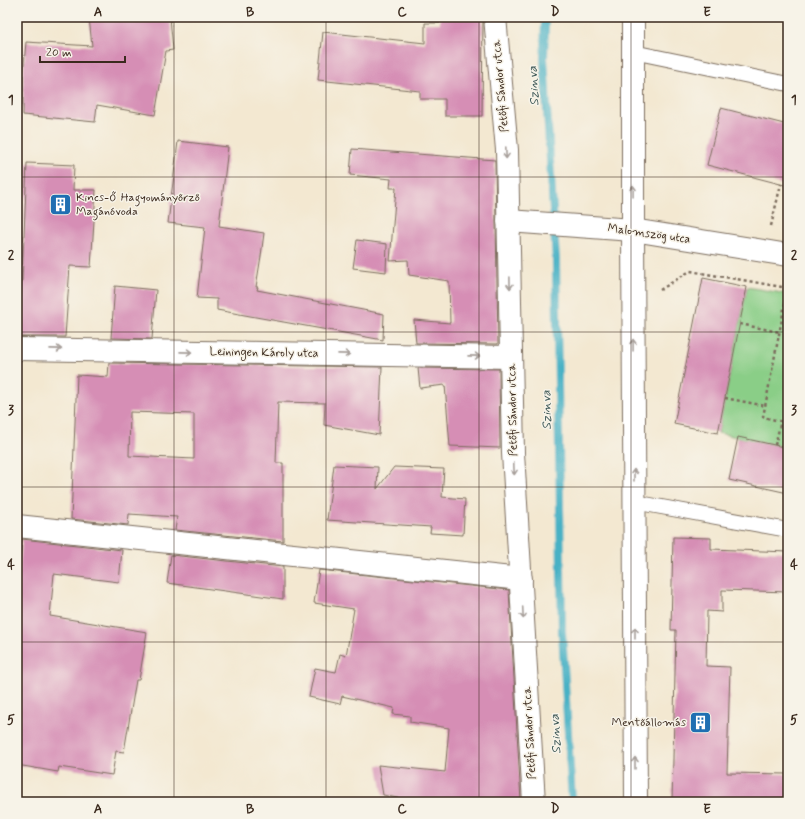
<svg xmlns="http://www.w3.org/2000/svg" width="805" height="819" viewBox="0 0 805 819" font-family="Mynerve,sans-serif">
<rect width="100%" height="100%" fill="#f7f3e8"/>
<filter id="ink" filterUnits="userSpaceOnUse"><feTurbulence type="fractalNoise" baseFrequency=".025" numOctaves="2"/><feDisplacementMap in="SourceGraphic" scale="8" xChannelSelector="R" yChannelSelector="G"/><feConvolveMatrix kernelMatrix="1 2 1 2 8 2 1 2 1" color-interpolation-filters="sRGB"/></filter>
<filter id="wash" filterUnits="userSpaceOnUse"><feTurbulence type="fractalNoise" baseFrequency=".012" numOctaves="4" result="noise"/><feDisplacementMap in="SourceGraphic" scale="16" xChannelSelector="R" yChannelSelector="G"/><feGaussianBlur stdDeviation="0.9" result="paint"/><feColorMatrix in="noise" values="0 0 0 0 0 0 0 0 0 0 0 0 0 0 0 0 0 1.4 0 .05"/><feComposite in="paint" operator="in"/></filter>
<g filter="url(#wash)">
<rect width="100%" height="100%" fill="#f3e8d1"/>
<path fill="#8ace87" stroke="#627c52" d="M747,287l41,7v154l-70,-15z"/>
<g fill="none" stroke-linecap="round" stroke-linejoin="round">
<path stroke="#46b1c5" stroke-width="8" d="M545,17l-1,41 12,203 6,370 10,171"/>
</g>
<g id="blocks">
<path fill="#d68eb5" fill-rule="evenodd" d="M89,17h81l3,33 -7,1 -11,64 -58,-10 -2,17 -72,-7v-39l3,-34 66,4z
M440,17h43l-1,99h-37v-17h-25v-8l-102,-11 5,-48 102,11v-20h15z
M721,108l67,17v61l-81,-21z
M178,141l50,6 -9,79 45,7 -3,23 -5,31h2l-1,3 127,24 -1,26 -166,-30v-11l-20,-1 8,-71 -37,-4z
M352,149l143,11 3,184 -82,-1 -2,-23 36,3 -1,-42 -40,-6 -1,-15 -18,1 6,-73h-6l1,-9 -41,-4z
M27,163l47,2 -1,25h23l-5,77 -21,-1 -5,71h-46l2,-55h1z
M357,240l30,4 -1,28 -33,-4z
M703,278l44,9 -29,146 -44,-9z
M115,286l41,4 -4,49 -41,-1z
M109,363l273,4 -3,68 -55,-10 1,-22 -47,-1 -2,61h7v78l-108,-11 2,-13 -48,-3 -1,11 -57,-6 6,-144 31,2zM130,412l64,2v45l-65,-3z
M418,368l81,1 1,79 -50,-2 -5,-61 -25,3z
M738,437l50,11v45l-59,-13z
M334,465l44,2 -1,22 17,-22 50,2 -2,28 23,2 -2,36 -33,-2 1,-6 -104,-7z
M673,537l38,1v11l77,3v40l-66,-2v22l-15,-1 -1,55 24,1 -3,106 61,1v28h-116l4,-172h-5z
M22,539l100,11 -3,32 -65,-8 -4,42 97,16 -8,48h-3l-12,72 -8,-1 -4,24 -53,-8 -1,5 -41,-7v-168z
M171,555l112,12v32l-116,-16z
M319,570l190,20 12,212h-114v-2l-24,-5 -5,-30 67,7 4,-44 -39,-6v-6l-17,-2 1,-6 -52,-12 -2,8 -31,-7 6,-29 21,4 4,-18 6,2 8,-47 -40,-6z"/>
</g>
</g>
<g filter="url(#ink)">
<use href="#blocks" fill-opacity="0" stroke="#7b6c5d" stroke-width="1"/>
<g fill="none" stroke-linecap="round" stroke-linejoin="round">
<defs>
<path id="lane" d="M633,52l155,32
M634,502l154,28"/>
<path id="street" d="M508,221l125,9 155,25
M17,349l494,8
M17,526l504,53"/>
<path id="secondary" d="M495,17l12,133 6,303 21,349
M633,17v213l3,572"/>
</defs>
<use href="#lane" stroke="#7b6c5d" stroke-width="16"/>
<use href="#street" stroke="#7b6c5d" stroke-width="24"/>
<use href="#secondary" stroke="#7b6c5d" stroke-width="24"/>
<path stroke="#7b6c5d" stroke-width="2.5" stroke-dasharray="3 3" stroke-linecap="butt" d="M771,226l10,-42
M660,290l30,-19 98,17 -25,129 25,6
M740,324l39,8
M725,398l41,8
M775,445l6,-24"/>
<use href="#lane" stroke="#fff" stroke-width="14"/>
<use href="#street" stroke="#fff" stroke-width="22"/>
<use href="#secondary" stroke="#fff" stroke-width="22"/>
</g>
<defs><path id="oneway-shaft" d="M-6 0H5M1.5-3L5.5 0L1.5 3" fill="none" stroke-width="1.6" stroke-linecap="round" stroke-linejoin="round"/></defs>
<g stroke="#a79f9a">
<use href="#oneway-shaft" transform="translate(506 153) rotate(88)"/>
<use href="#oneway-shaft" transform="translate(633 191) rotate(-90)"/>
<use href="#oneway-shaft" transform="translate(510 283) rotate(89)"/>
<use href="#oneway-shaft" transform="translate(633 345) rotate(-90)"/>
<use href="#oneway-shaft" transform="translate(56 349) rotate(1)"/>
<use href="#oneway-shaft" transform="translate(186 352) rotate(1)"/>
<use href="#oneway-shaft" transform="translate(344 354) rotate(1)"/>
<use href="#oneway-shaft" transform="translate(474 356) rotate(1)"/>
<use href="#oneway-shaft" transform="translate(514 469) rotate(87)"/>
<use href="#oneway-shaft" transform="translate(634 475) rotate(-90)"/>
<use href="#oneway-shaft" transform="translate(523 613) rotate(87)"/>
<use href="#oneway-shaft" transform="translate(635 633) rotate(-90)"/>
<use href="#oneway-shaft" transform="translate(635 763) rotate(-90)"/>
</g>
</g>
<path fill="none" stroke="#3b2a1e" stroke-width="1" stroke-opacity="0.55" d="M174,17v785M326,17v785M479,17v785M631,17v785M17,177h771M17,332h771M17,487h771M17,642h771"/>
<defs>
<symbol id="building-square" viewBox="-11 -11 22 22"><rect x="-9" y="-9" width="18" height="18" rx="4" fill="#1f6fb2" stroke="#f7f3e8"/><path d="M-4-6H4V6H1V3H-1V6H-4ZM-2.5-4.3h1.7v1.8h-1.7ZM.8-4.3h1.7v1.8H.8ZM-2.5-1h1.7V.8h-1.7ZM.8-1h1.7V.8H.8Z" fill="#fff"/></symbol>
</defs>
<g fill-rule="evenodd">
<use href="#building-square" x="48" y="192" width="25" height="25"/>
<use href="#building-square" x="688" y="710" width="25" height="25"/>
</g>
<g text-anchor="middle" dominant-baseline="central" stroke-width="3" stroke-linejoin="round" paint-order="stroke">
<g font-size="12" fill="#3b2a1e" stroke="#f7f3e8">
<text transform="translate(501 86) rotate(-95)">Petőfi Sándor utca</text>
<text transform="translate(649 234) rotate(8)">Malomszög utca</text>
<text transform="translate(264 353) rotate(1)">Leiningen Károly utca</text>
<text transform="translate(513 410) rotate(-91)">Petőfi Sándor utca</text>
<text transform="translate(530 733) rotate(-93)">Petőfi Sándor utca</text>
</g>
<g font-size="12" fill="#3b2a1e" stroke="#f7f3e8" text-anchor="start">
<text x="76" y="198">Kincs-Ő Hagyományőrző<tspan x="76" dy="14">Magánóvoda</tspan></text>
<text x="686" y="723" text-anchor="end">Mentőállomás</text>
</g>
<g font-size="13" font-style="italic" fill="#3f5958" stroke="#f7f3e8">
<text transform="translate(534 86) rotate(-93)">Szinva</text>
<text transform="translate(547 410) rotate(-91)">Szinva</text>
<text transform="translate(556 734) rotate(-93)">Szinva</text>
</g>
</g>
<rect width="805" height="819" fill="none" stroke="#f7f3e8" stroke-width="44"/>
<path d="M40 56v6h85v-6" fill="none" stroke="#3b2a1e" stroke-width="2"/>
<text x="46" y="56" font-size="12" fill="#3b2a1e" stroke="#f7f3e8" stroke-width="3" paint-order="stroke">20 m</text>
<rect x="22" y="22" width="761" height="775" fill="none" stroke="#3b2a1e" stroke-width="1.5"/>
<g font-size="13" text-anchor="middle" font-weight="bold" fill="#3b2a1e">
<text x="98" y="16">A</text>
<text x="250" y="16">B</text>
<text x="402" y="16">C</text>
<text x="555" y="16">D</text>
<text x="707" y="16">E</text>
<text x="11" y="104">1</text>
<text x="794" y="104">1</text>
<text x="11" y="259">2</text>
<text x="794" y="259">2</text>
<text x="11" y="414">3</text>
<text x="794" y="414">3</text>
<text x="11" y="569">4</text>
<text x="794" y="569">4</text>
<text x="11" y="724">5</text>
<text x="794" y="724">5</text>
<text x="98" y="813">A</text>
<text x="250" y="813">B</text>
<text x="402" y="813">C</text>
<text x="555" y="813">D</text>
<text x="707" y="813">E</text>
</g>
</svg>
